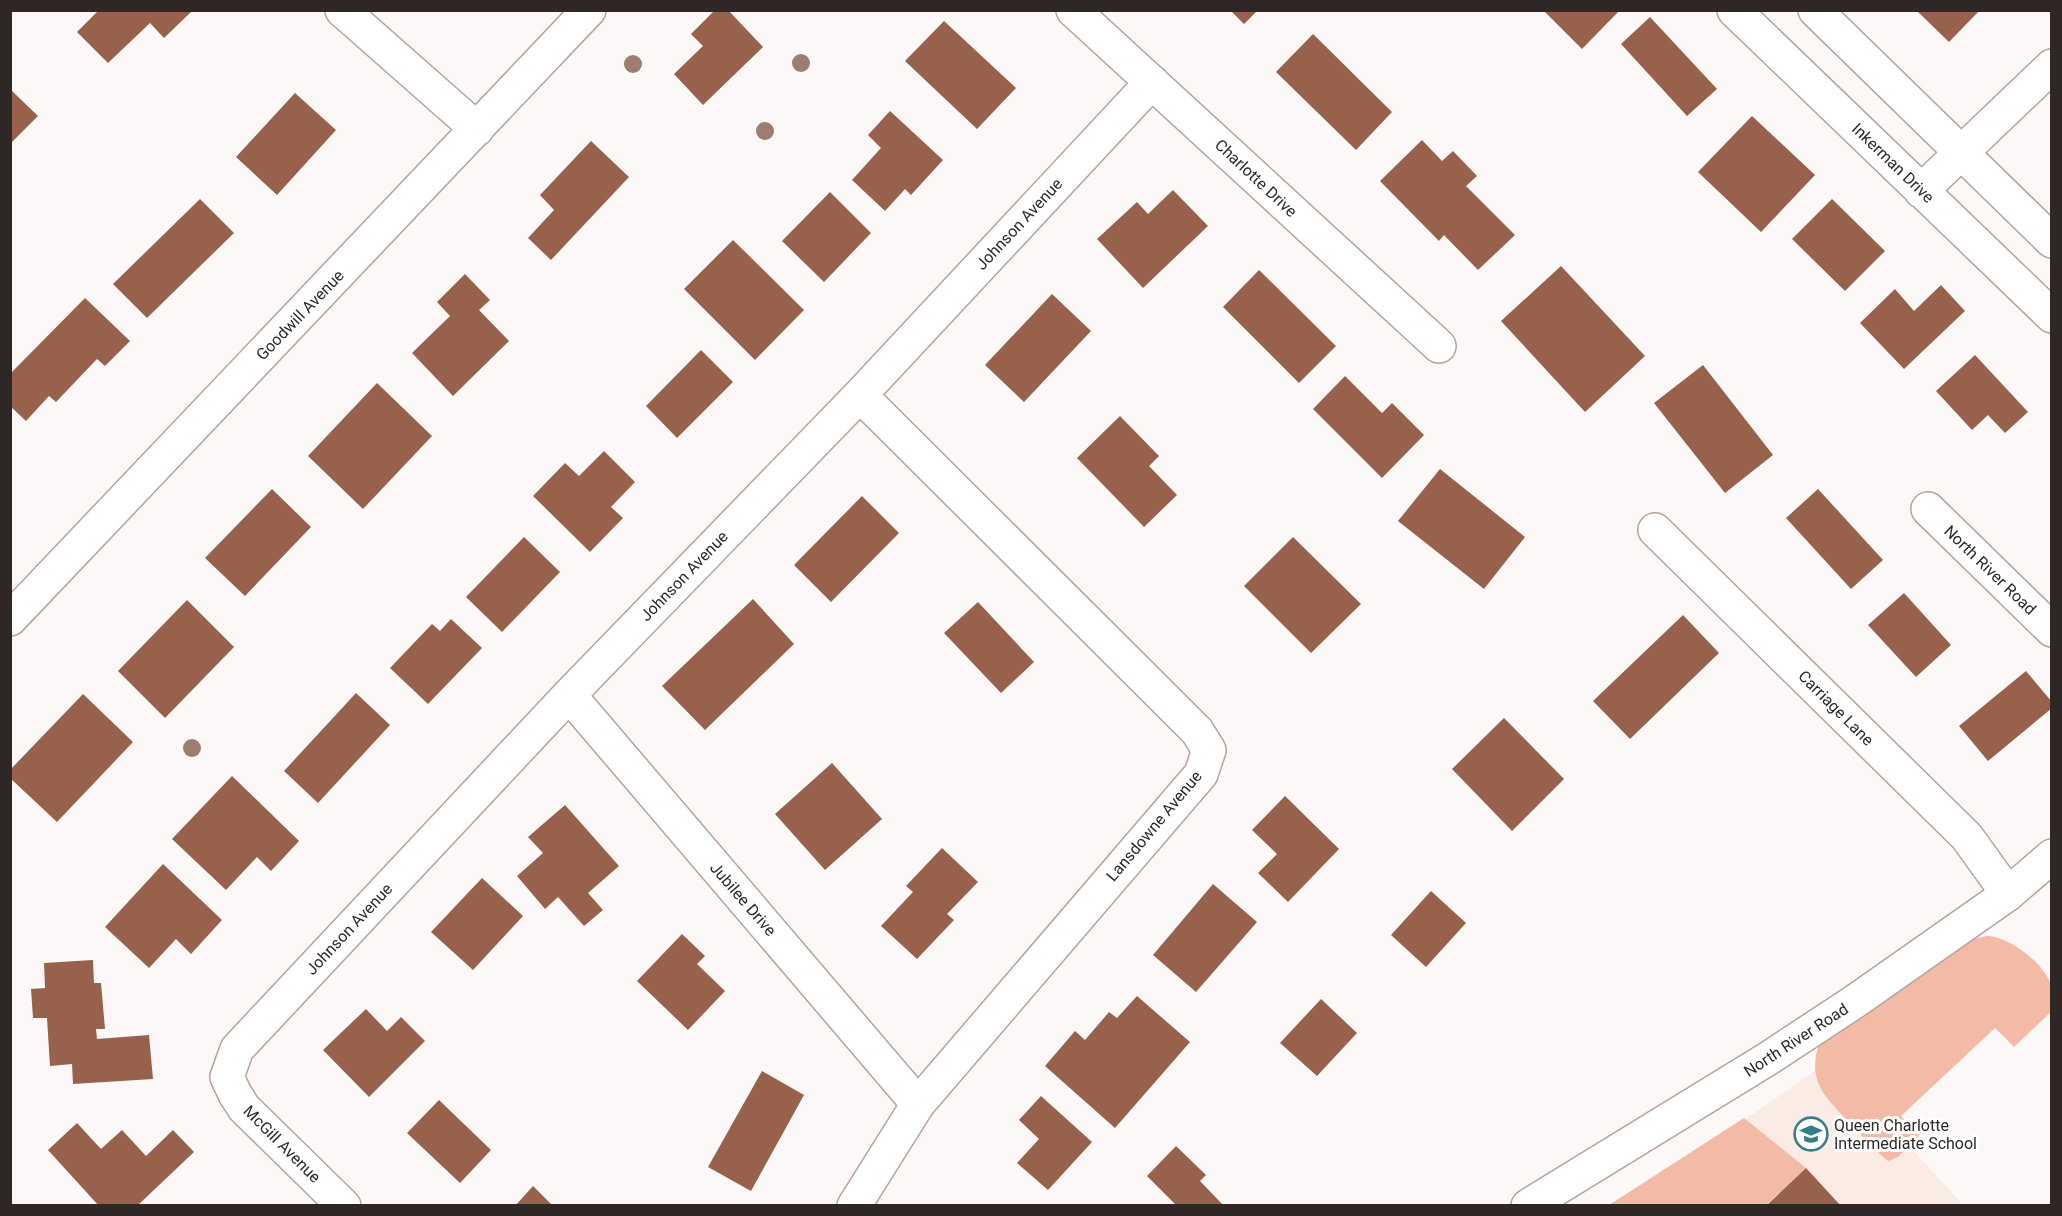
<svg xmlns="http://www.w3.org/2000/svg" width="2062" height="1216" viewBox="0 0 2062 1216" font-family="Roboto,sans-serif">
<rect width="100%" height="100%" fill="#fcf8f7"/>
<path fill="#fbebe5" d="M1829,1061l42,43 92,101 -342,1z"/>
<path fill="#f3bba5" d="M1987,936c21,0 55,26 63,46 3,8 1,20 2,29l-38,36 -19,-19 -94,88 18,20 -21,21 -10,4 -4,-3c-12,-12 -24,-24 -36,-37 -24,-25 -41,-41 -29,-77l149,-104z
M1744,1118l62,50 -40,37h-157z"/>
<path fill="#98614b" d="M99,10h91l1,2 -27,26 -14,-15 -42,40 -31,-31z
M715,10h13l35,37 -60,58 -29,-31 29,-28 -12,-12z
M1230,10h28l-14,14z
M1543,10h77l-38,39z
M1916,10h64l-31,32z
M1650,17l67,72 -30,27 -66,-72z
M944,21l72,67 -39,41 -72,-68z
M1313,34l79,78 -36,38 -80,-78z
M10,89l28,27 -28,28z
M295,93l41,37 -59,65 -41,-38z
M890,111l53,49 -32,35 -6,-6 -20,22 -33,-31 29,-32 -13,-13z
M1752,116l63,59 -54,57 -63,-60z
M1422,140l20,21 11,-10 24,25 -11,10 49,49 -37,35 -34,-35 -5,6 -59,-60z
M591,141l38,36 -78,83 -23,-22 26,-28 -14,-15z
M1173,190l35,36 -65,62 -46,-49 40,-37 11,12z
M830,192l41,41 -47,49 -42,-41z
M200,199l34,34 -87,85 -34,-34z
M1832,199l53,52 -40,40 -53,-52z
M733,240l71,70 -49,50 -71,-71z
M1561,266l84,90 -60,56 -84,-91z
M1259,270l77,76 -37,37 -76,-76z
M465,274l25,26 -11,10 30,31 -56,55 -41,-43 38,-37 -13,-14z
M1941,285l24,26 -61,58 -44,-46 35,-34 19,22z
M1052,294l39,37 -67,71 -39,-37z
M85,298l45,43 -25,25 -8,-7 -41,43 -7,-6 -23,25 -16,-15v-32z
M701,350l32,32 -56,56 -31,-32z
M1975,355l53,57 -23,21 -17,-18 -16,15 -36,-39z
M1703,365l70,90 -48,38 -71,-90z
M1345,376l37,37 10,-10 32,32 -42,43 -69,-69z
M377,383l55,53 -69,73 -55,-53z
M1120,416l39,40 -10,10 28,29 -33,32 -67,-69z
M604,451l31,31 -24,25 12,11 -33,34 -57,-56 32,-33 14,13z
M1440,469l85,68 -41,52 -86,-68z
M272,489l39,38 -66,69 -40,-38z
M1818,489l65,71 -32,29 -65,-71z
M862,496l37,37 -68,69 -37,-37z
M524,537l36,35 -58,60 -36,-35z
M1293,537l68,67 -50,49 -67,-67z
M1904,593l47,52 -35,32 -48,-52z
M753,599l41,45 -89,86 -43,-44z
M187,600l47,47 -69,71 -47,-47z
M978,602l56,60 -33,31 -57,-60z
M1683,615l36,38 -89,86 -37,-38z
M451,619l31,29 -54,56 -38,-36 42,-44 8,7z
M2026,671l26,31v6l-64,53 -29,-35z
M356,693l34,32 -72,78 -34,-32z
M83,694l50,48 -76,80 -47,-44v-8z
M1504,718l60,61 -52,52 -60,-62z
M832,763l50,56 -57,51 -50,-56z
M232,776l67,65 -28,30 -14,-14 -31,33 -54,-51z
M1285,796l54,53 -51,53 -30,-29 19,-19 -25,-24z
M565,805l54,61 -31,27 15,17 -19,16 -26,-29 -13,12 -28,-33 26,-23 -15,-16z
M942,848l36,34 -31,32 7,6 -37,39 -36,-33 32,-34 -7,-6z
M163,864l59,56 -31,34 -15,-15 -27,29 -44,-41z
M482,878l41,38 -50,54 -42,-38z
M1213,884l44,38 -61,70 -43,-37z
M1431,891l35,32 -40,44 -35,-32z
M682,934l23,22 -8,8 28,27 -37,39 -51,-49z
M93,960l1,23h7l4,46h-9l1,10 52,-4 4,44 -80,5 -1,-20 -22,2 -3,-48h-14l-2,-29 14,-1 -1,-25z
M1137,996l53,46 -75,86 -70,-62 30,-35 10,9 24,-28 8,6z
M1321,999l36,34 -40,43 -37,-33z
M366,1009l21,22 14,-14 24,24 -56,56 -46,-47z
M762,1071l42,24 -53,96 -43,-24z
M1041,1096l51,46 -44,48 -31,-27 22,-24 -20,-19z
M439,1100l52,50 -31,33 -53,-50z
M77,1123l24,26 21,-19 24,26 27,-26 21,22 -57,54h-38l-51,-56z
M1176,1146l30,29 -6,6 24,25h-47l-30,-30z
M1806,1168l35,38h-75z
M533,1186l20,20h-38z"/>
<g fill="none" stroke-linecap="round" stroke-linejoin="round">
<defs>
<path id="minor" d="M342,10l135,119
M1073,10l366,336
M1734,10l318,306
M1815,10l237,231
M1921,191l131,-125
M1928,509l124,121
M1655,530l312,307 41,57
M10,619l579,-609
M569,695l349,409
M344,1206l-100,-98 -9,-14 -8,-17 10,-28 332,-354 291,-300 292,-313
M854,1206l64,-102 283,-330 8,-24 -12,-19 -337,-336"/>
<path id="secondary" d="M1528,1206l241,-148 85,-56 154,-108 44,-38"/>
</defs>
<use href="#minor" stroke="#b5a39c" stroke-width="36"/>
<use href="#secondary" stroke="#b5a39c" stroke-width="36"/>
<use href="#minor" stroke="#fff" stroke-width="33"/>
<use href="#secondary" stroke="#fff" stroke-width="33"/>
</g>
<g fill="#9c7d6f">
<circle cx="801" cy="63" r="9"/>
<circle cx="633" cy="64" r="9"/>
<circle cx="765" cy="131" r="9"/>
<circle cx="192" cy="748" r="9"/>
</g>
<defs>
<symbol id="school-ring" viewBox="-11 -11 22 22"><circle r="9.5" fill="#fff" stroke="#377e88" stroke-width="1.5"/><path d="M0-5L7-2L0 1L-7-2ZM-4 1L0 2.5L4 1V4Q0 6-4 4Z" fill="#377e88"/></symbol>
</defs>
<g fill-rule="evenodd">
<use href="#school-ring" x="1792" y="1115" width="38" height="38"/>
</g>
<g text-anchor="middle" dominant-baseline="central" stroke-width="6" stroke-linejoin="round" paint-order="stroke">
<g font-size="16" fill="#2e2725" stroke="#fff">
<text transform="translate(1893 163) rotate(44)">Inkerman Drive</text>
<text transform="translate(1256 178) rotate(43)">Charlotte Drive</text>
<text transform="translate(1019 224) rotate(-47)">Johnson Avenue</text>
<text transform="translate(300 315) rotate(-46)">Goodwill Avenue</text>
<text transform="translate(1990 570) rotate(44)">North River Road</text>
<text transform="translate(684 576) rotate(-46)">Johnson Avenue</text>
<text transform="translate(1836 708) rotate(45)">Carriage Lane</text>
<text transform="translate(1154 826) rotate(-50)">Lansdowne Avenue</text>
<text transform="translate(743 899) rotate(49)">Jubilee Drive</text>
<text transform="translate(349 929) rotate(-47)">Johnson Avenue</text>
<text transform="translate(1796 1040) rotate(-33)">North River Road</text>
<text transform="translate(282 1144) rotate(45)">McGill Avenue</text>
</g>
<g font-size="16" fill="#2e2725" stroke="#fff" text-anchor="start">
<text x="1834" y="1125">Queen Charlotte<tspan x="1834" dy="18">Intermediate School</tspan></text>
</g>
</g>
<rect width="2062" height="1216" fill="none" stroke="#2e2725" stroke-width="24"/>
</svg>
